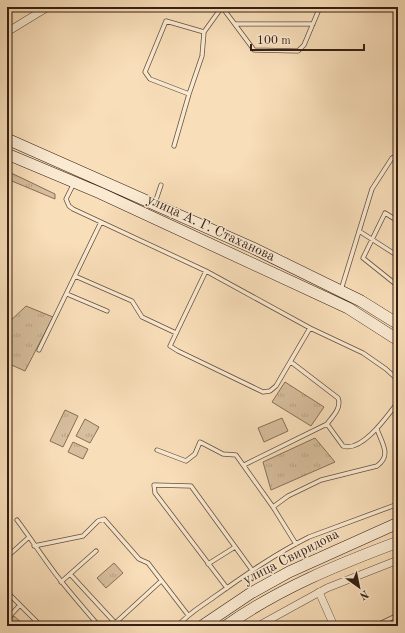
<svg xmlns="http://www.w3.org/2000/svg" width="405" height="633" viewBox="0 0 405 633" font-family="'Old Standard TT',serif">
<defs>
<pattern id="grass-tufts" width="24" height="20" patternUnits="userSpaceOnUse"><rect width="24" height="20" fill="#d7be9d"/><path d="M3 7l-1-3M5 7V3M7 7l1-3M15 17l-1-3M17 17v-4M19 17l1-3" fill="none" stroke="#b9a386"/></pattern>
</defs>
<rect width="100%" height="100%" fill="#f8deb9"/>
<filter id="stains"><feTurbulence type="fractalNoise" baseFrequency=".005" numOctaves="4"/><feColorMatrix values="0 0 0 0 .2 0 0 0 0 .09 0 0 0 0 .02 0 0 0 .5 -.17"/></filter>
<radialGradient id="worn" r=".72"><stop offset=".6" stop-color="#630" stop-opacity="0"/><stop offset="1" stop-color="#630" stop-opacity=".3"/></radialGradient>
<path fill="url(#grass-tufts)" stroke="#866e58" d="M7,171l48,23v5l-48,-20z
M26,306l27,11 -28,54 -18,-8v-39z
M285,382l39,25 -13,19 -39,-24z
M65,410l13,6 -15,31 -13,-6z
M85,419l14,8 -9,16 -14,-7z
M315,438l20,24 -64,28 -8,-28z
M73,442l15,7 -5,10 -15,-7z
M114,563l9,10 -17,15 -9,-10z
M14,616l11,10h-18z"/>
<path fill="#d7be9d" stroke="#866e58" d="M282,418l6,13 -24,11 -6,-14z"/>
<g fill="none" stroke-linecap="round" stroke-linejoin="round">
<defs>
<path id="lane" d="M222,7l32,43 44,1 6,-6 16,-38
M235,24h78
M189,94l-39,-15 -5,-7 21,-51 38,11
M174,146l15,-52 13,-38 2,-24 18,-25
M74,183l-8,16 3,7 4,3 133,62 104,57 53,25 23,16 12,11
M155,203l6,-18
M398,221l-13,-8 -22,45 35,28
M359,231l39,25
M206,271l-36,75 8,5 85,41 7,-1 6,-5 34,-58
M75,276l57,25 10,16 34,16
M341,290l31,-101 20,-31 6,-3
M67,294l40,17
M39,350l62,-128
M291,362l47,36c4,10 -6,19 -11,26l16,22c19,7 45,-31 55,-44
M157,450l29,11 9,-7 5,-12 23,12 13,1 37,52 23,37
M244,465l83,-41
M273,507l15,-11 33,-16 56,-14c15,-11 5,-22 0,-37
M17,520c15,20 28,41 44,61 12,15 25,30 38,45
M34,546l49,-10 15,-15 6,-2 35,40 9,4 40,52
M7,557l22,-20
M208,564l27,-17
M70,574l48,52
M61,582l35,-31
M227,588l-72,-95 -1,-8 37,1 61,84
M7,592l34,34
M7,619l13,-14
M112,626l49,-45
M178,626c9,-12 24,-20 36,-29 31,-22 61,-43 95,-60l89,-33
M375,626l23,-11"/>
<path id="street" d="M7,32l41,-25
M319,592l15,34
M258,626l69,-38 71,-28"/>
<path id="secondary" d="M7,139l246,109 108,53 37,23
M7,154l93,39 248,115 50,32
M202,626l49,-33 38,-21 109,-49
M226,626c52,-37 113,-62 172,-84"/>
</defs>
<use href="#lane" stroke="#664f3c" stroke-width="5"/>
<use href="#street" stroke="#664f3c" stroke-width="8"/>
<use href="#secondary" stroke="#361f13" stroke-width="12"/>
<use href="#lane" stroke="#faead2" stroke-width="3.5"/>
<use href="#street" stroke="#faead2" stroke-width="7"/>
<use href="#secondary" stroke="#faead2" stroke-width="11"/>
</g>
<g text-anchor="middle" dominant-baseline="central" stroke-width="3" stroke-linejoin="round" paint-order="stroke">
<g font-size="14" fill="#361f13" stroke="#faead2">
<text transform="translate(211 228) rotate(25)">улица А. Г. Стаханова</text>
<text transform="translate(291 557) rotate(-27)">улица Свиридова</text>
</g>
</g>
<rect width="405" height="633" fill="none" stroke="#f8deb9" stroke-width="24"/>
<rect x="8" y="8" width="389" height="617" fill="none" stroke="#361f13" stroke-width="2"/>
<rect x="12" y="12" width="381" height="609" fill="none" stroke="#361f13"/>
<g transform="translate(359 587) rotate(147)" stroke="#faead2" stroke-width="3" paint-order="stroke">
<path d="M0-3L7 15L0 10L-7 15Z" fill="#361f13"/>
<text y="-6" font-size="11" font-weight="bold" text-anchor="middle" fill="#361f13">N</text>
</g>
<path d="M251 44v6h113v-6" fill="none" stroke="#361f13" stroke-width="2"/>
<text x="257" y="44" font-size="12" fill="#361f13" stroke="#faead2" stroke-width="3" paint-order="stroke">100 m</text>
<rect width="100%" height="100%" filter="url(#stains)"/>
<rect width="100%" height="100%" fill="url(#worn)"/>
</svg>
